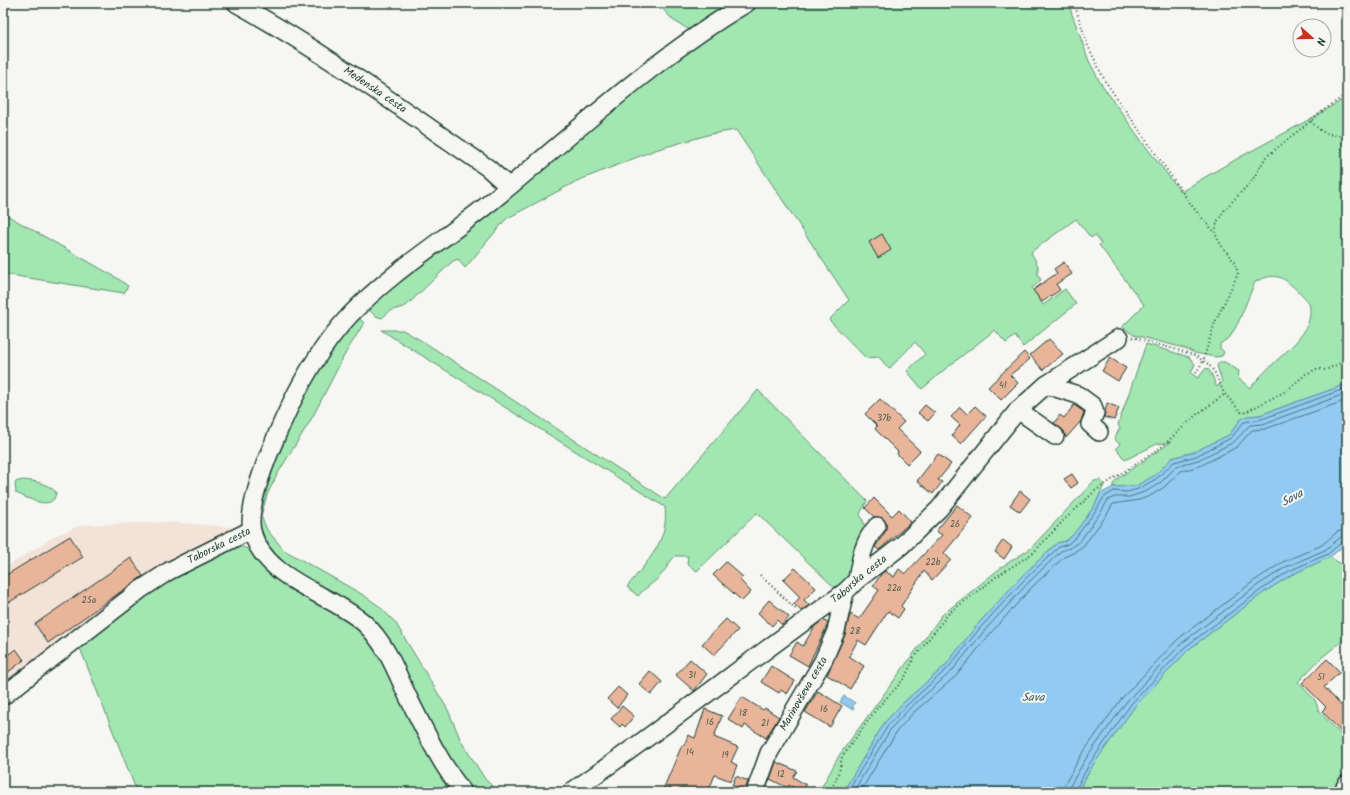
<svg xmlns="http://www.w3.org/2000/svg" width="1350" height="795" viewBox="0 0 1350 795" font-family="Kalam,sans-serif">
<rect width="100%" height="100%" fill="#f6f6f2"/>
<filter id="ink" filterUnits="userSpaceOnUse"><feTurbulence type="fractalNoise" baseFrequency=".025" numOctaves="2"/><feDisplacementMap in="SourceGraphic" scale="8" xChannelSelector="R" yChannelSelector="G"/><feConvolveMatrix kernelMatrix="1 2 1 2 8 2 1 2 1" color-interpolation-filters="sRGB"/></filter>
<g filter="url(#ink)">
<path fill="#f2e2d8" d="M167,522l63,5 2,8 -229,156v-122l52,-33 26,-11z"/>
<path fill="#a2e6b1" stroke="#609272" d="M657,3h79l-44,28 -18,-10z
M753,3h315l21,58 11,21 43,61 38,49c54,-35 112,-61 166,-95v287l-87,31 -12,1 -6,3 -13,16 -35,17 -22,6 -18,18 -18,10 -23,1v-3l4,-5 54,-37 -14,2 -32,16 -9,-12 4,-4 -6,-5 6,-11 -2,-3 28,-81 43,13 6,7 -4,9 7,5 8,-10 2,1 4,6 4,11h3l3,-5 -5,-15 2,-4h6l14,9 -1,7 12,10c7,-8 15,-17 23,-24 15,-15 39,-31 37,-56 -1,-9 -13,-18 -19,-23 -12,-12 -22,-10 -36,-3l-17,41 -8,14 -10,7v4l4,4 -2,4 -7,1 -20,-4 -11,-5 -50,-13 -12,-8 22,-22 -45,-60 2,-2 -6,-8 -4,3 -15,-19 -45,33 7,14v9l3,5 -9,8 11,17 22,-16 11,15 -53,43 -8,-11 -9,7 -11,-13 -51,40 -22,19 -15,-18 18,-17 -10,-12 -26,27 -10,-12 -13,1 -37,-38 20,-20 -113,-170 -25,4 -56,16 -78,31 -71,38 -41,49 -7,-9 -5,2 -47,45 -16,5 -8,7c-8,-2 -11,-5 -15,-12l281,-229z
M3,213l114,65 11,8 -4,7 -121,-19z
M356,315l8,8 -19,31 -33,64 -34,55 -11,22 -6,21 6,14 17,20 81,46 14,10 16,16 53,88 13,31 24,38 13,13h-27l-22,-30 -57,-112 -109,-84 -21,-23 -7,-24 9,-41 57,-120z
M381,330h22l24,14 238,155 93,-109 109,111 -7,13 4,9v12l-10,41 -16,15 -81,-78 -60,58 -10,-7 1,-8h-13c-6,6 -8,12 -13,18 -7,9 -17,13 -24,22l-11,-9c20,-26 42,-45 38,-80z
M23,480c13,1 23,3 33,12 -2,21 -28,6 -40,1l-1,-11z
M1100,480l4,5 -10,22 -21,28 -7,6 -9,2 -36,34 -43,47 -33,42 -41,36 -19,20 -42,70h-24l21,-38 102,-139 61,-49 27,-17 64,-68z
M239,546l12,4 113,79 94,163h-321l-59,-149 44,-37 103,-57z
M1330,557l17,11v69l-27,22 -22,23 17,18 4,11 22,24 6,-5v43l-13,19h-147l-9,-8 -8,8h-93l16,-27 42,-59 53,-56 75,-57 28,-18z"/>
<path fill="#92caf1" stroke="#6492a5" d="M1347,384v159l-17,14 -39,18 -28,18 -75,57 -53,56 -42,59 -16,27h-234l42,-70 19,-20 41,-36 33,-42 43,-47 36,-34 9,-2 7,-6 21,-28 6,-13 13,-7 23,-1 18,-10 18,-18 22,-6 35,-17 12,-16 7,-3 12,-1z
M844,696l11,7 -3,4 2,1 -1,2 -13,-8z"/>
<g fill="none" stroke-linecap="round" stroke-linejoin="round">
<path stroke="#4d7580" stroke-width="1" d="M847,792l42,-68 18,-19 41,-37 33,-41 43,-47 35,-33 9,-3 8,-7 21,-28 7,-12 10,-6 13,1 11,-3 18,-10 18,-17 22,-6 35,-18 13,-16 18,-3 85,-31
M853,792l39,-65 18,-19 41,-36 34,-42 43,-47 33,-32 9,-3 10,-7 21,-29 7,-12 6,-3h15l18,-6 13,-8 17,-17 21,-6 36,-18 16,-17 13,-1 84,-31
M860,792l37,-61 17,-19 42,-36 34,-42 42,-47 32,-30 9,-4 11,-8 22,-29 7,-12 26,-4 11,-4 13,-8 18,-17 19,-5 37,-19 15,-17 13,-1 82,-29
M1063,792l2,-8 15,-27 42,-59 56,-59 76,-58 29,-19 39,-17 15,-13 10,-3
M1069,792l1,-6 15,-26 42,-59 55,-58 76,-58 28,-18 39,-17 16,-13 6,-2
M1074,792l16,-29 41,-59 54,-57 76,-57 28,-19 39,-17 15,-13h4"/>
</g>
<path fill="#e8b59a" stroke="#1f3d34" d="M882,234l9,16 -13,8 -9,-16z
M1064,262l8,12 -16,10 4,6 -18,12 -9,-12 24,-17 -3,-4z
M1049,339l14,15 -20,16 -13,-15z
M1024,352l6,7 -20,16 8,8 -17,17 -13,-13z
M1110,358l16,10 -8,13 -16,-10z
M880,399l24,23 -7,7 23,22 -13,13 -10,-10 1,-2 -23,-23 2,-3 -12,-12z
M1107,403l12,5 -5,12 -10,-3z
M925,405l10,8 -7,8 -10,-8z
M1074,405l10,7 -3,9 -15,17 -2,-7 -10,-8 6,-8 4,3z
M975,406l11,10 -25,28 -9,-8 8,-11 -9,-8 9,-10 7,7z
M938,454l13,10 -13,16 4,2 -9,12 -16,-13z
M1072,474l6,9 -7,5 -7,-9z
M1020,491l10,8 -10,13 -10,-7z
M874,498l18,18 7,-7 12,13 -32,28 -4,-3 10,-15 1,-9 -3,-5 -9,-1 -9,-9z
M957,505l16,13 -29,35 7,7 -19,20 -8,-9 -23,35 3,3 -6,9 -10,-7 -22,34 -8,-5 -9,16 15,10 -14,23 -23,-14 18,-40 4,-17 2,-4 8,5 20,-29 -6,-4 9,-13 3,-2 9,6 5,-8 6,5 37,-39 -6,-4z
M70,536l13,21 -80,49v-29z
M1003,540l9,7 -8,12 -9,-7z
M131,558l12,18 -95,67 -13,-19z
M726,562l17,15 -3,3 11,12 -9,9 -29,-26z
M795,568l21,20 -12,12 5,5 -8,6 -7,-7 6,-7 -17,-17z
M769,600l20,17 -7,8 -5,-5 -5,6 -14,-13z
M726,619l12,11 -24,25 -12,-11z
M823,620l5,3 -2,5 -18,38 -19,-11 8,-13 6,4 12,-20z
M16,649l8,11 -21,16v-18z
M690,659l17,15 -13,17 -18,-16z
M1327,659l13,13 -16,15 23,25v15l-6,5 -19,-21 4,-4 -24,-24z
M771,666l24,15 -8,13 -6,-4 -2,3 -18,-11z
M650,671l12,11 -11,13 -12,-11z
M618,687l9,8 -10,13 -10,-9z
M818,691l24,15 -12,21 -25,-15z
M742,697l21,13 2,-2 14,9 -13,21 -21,-13 -2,4 -15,-10z
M622,706l12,10 -9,11 -3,-3 -2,3 -9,-8z
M705,709l17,7 -8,21 24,10 -7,15 6,3 -6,16 -16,-6 -7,17h-46l20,-47 2,1 4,-11 7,3z
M776,762l21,9 -4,6 13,8 -4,7 -13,-7 -1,3 -18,-9z
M736,776l12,5 -3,10 -13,-6z"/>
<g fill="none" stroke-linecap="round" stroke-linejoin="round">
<defs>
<g id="minor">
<path id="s1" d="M236,3c88,49 169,108 252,165l20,18"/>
<path d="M1046,385l32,10 15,11 2,7 -5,11 9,8"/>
<path d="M1018,410l37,26"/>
<path d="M857,580c3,-19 6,-39 20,-54"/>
<path id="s2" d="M3,696l137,-106 29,-19 82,-41"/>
<path d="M463,792c-23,-29 -38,-61 -55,-95 -12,-26 -22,-54 -44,-74 -34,-30 -100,-43 -112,-92 -8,-34 40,-133 59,-164 11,-18 24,-36 39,-52 41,-43 91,-73 137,-110 85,-69 165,-146 260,-202"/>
<path id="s3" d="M571,792c93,-64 182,-134 274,-200l12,-12 44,-34 38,-37 79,-99 28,-25 73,-47"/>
<path id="s4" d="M755,792l14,-39 54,-92 13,-30 9,-39"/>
<path d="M1342,792l5,-8"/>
</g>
</defs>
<use href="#minor" stroke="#1f3d34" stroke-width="20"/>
<path stroke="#1f3d34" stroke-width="2" stroke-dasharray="1 3" stroke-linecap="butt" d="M1074,3l14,43 17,35 87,125 22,26
M1311,121c13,15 17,13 36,15
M1132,337l42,12 20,6 14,9 6,7 10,22 17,19 3,1 42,-22 20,-17 11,-5 9,1 21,-10
M1196,373l7,-12 12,-39 23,-48 -3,-11 -14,-18 -6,-12 2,-11 8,-13 26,-27 15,-25 58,-47 23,-16
M760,575l37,35
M830,792l9,-20 3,-15 35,-49 20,-21 8,-10 9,-19 35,-45 47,-36 37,-24 29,-31 33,-31 69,-46 32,-30 29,-21"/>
<use href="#minor" stroke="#f6f6f2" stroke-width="17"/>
</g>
</g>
<g text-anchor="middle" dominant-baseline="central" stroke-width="4" stroke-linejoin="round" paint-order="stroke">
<g font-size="9" fill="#515b4e">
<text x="1003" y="385">41</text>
<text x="884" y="418">37b</text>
<text x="955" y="524">26</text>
<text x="933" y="562">22b</text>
<text x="894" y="588">22a</text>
<text x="89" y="600">25a</text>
<text x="855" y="631">28</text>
<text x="692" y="675">31</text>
<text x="1321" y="677">51</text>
<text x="824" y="709">16</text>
<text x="743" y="713">18</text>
<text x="710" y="722">16</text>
<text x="765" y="723">21</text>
<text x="690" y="752">14</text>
<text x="725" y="755">19</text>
<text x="781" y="774">12</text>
</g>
<g font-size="11" fill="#1f3d34" stroke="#f6f6f2">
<text stroke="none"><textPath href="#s1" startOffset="164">Medenska cesta</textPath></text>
<text stroke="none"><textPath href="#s2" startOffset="264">Taborska cesta</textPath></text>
<text stroke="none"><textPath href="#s3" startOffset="358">Taborska cesta</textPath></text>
<text stroke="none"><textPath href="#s4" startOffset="110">Marinovševa cesta</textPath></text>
</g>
<g font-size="12" font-style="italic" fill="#36595a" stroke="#f6f6f2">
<text transform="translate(1292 498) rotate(-29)">Sava</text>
<text x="1033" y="697">Sava</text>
</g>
</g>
<rect width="1350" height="795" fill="none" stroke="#f6f6f2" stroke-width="16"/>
<rect x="8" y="8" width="1334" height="779" fill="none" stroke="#1f3d34" stroke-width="1.5" filter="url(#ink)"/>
<g transform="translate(1312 38) rotate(111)"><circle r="19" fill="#f6f6f2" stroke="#a0aca6"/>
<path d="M0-3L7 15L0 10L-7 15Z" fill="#c8321e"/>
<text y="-6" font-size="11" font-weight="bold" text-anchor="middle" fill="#1f3d34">N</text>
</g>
</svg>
